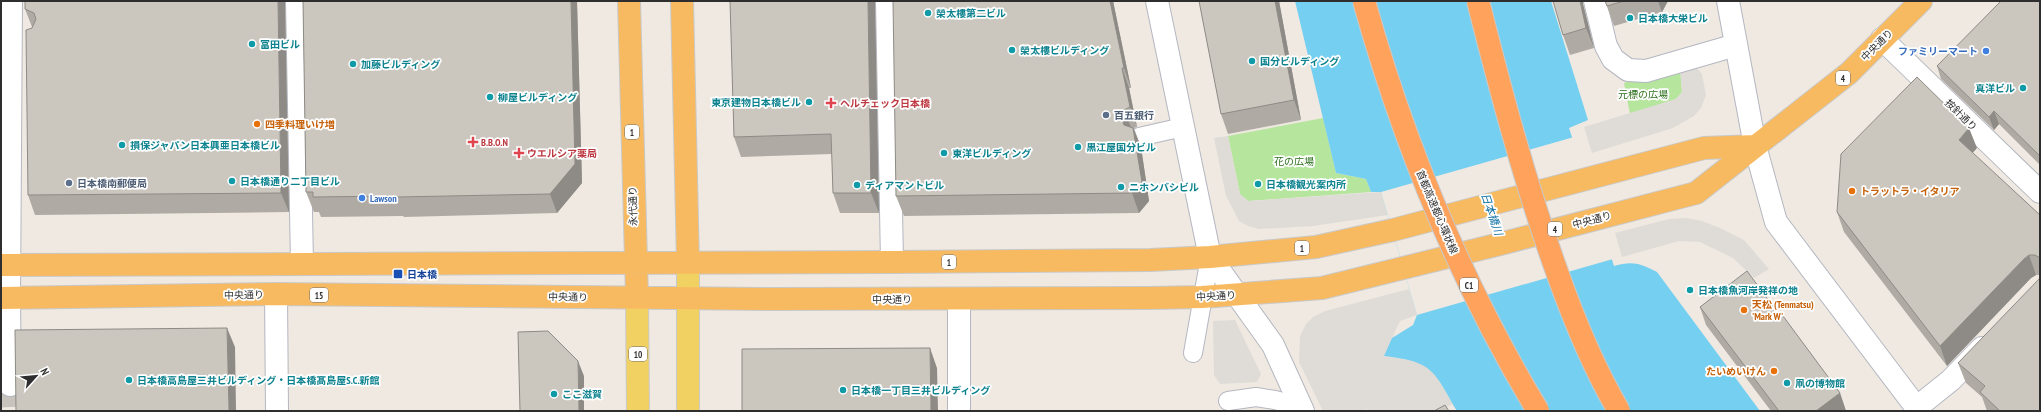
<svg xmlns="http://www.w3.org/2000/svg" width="2041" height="412" viewBox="0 0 2041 412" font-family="'PT Sans Narrow','Noto Sans JP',sans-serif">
<rect width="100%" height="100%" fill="#efe9e1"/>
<path fill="#b6e59e" d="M1680,67l2,25 -6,7 -46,15 -6,-31z
M1323,118l13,55 30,6 5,13 -123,9 -8,-7 -12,-58z"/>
<path fill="#dfdcd8" d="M1695,66l7,8 4,21 -5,13 -7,8 -21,12 -81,25 -8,-26 92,-28 6,-7 -2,-25z
M1228,136l12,58 8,7 133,-9 7,23 -75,11 -54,3 -11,-3 -9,-5 -13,-25 -12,-58z
M1686,218l16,3 18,7 24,12 25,29 -15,9 -21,-20 -33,-16 -21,-1 -57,16 -7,-24 54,-14z
M1409,289l8,26 -17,6 -16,35 25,4 16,5 10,9 18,30 -14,7h-71l-1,-2 -3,2h-41l-24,-49 1,-26 6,-12 7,-7 12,-6z
M1235,320l26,54 -4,8 -37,2 -6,-9 -1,-54z"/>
<path fill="#75cff0" d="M1295,1h256l37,119 -19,8 45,138c18,-5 26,-3 43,6l103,139h-303c-24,-41 -23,-49 -73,-55l8,-18 21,-13 4,-10 -36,-123h-10l-5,-13 -30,-6z"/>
<path fill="#efe9e1" d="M1574,137l39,122 -196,56 -36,-123z"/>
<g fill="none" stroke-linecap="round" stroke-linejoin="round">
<path stroke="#c8c4bd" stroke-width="22" stroke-dasharray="22 11" stroke-linecap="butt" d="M10,385l1,26"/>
<defs>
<path id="service" d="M1139,137l44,-10
M1193,353l17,-96
M1228,401l28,-4 19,3 26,7"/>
<path id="pedestrian" d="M9,298l1,87"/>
<path id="minor" d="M297,1l5,263
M887,1l5,261
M1595,1l11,45 7,13 15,11 18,1 90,-26
M1882,39l158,153
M1210,257l63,88 30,66
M276,294l1,117
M959,299v112
M1916,408l35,-28 31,-32"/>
<path id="tertiary" d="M1157,1l53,256
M1728,1l27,145 21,76 143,189
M9,298l2,-297"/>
<path id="primary" d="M688,263v148
M637,298l1,113"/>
<path id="trunk" d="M629,1l8,297
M682,1l6,262
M1,265l891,-3 258,-2 60,-3 106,-10 77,-17 311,-82 51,-2
M1,298l275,-4 498,5 376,-1 52,-1 120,-9 178,-44 196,-51 153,-120 72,-72"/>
</defs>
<use href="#service" stroke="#b4b7c1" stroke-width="20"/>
<use href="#pedestrian" stroke="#b4b7c1" stroke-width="24"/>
<use href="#minor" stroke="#b4b7c1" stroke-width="24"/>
<use href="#tertiary" stroke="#b4b7c1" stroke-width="24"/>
<use href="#primary" stroke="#c9c9c9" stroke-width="24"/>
<use href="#trunk" stroke="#c9c9c9" stroke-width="24"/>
<use href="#service" stroke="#fff" stroke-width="18"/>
<use href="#pedestrian" stroke="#fff" stroke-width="22"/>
<use href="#minor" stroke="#fff" stroke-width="22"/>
<use href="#tertiary" stroke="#fff" stroke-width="22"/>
<use href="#primary" stroke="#f2d163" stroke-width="22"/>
<use href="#trunk" stroke="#f8ba60" stroke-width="22"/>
<defs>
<path id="motorway-bridge" d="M1364,1c40,144 97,282 174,410
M1478,1c23,91 47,182 79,271 17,48 36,95 62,139"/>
</defs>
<use href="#motorway-bridge" stroke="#c9c9c9" stroke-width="24" stroke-linecap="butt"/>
<use href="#motorway-bridge" stroke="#ffa35c" stroke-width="22"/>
</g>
<path fill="#afaba4" d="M25,1h260l4,211 -254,3 -7,-20 4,-168 -7,-18z
M303,1h274l5,182 -25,30 -153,4 -1,-1 -82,1 -2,-5h-5l-8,-20z
M730,1h145l4,212h-39l-7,-20 -1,-39 -91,3 -7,-20z
M1113,1l18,87h-2l8,39 -3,1 7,19 8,54 -10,12 -235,3 -8,-20z
M1279,1l22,119 -73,14 -7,-20z
M1605,1h63l-6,11 -48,14z
M2040,1v164l-41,-41 -5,6 -53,-51 -4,-13z
M1583,4l11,44 -24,7 -7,-20z
M1977,148l-5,5 68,62v60h-4l-5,3 -84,88 -103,-134 -7,-20z
M1700,307l81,10 59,76 6,18h-75l-65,-86z
M1958,363l82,48h-53l-5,-14 -16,-14z"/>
<path fill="#8e8b86" d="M278,1h7l4,211 -8,-19z
M571,1h6l5,182 -25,30 -7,-19z
M868,1h7l4,212 -8,-20z
M1110,1h3l18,87 -7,-20z
M1275,1h4l22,119 -7,-20z
M1580,1h3v3l11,44 -8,-20z
M1658,1h10l-6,11z
M1122,68l7,20 8,39 -7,-20z
M1124,110l8,20 -3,9 -7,-20z
M1994,111l5,13 -5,6 -5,-13z
M1133,128l8,19 8,54 -10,12 -7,-20z
M1969,128l8,20 -11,12 -7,-20z
M2029,255l7,20 -5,3 -84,88 -7,-20 84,-87z
M227,328l8,19 1,64h-7z
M930,348l7,20 1,43h-7z
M578,361l6,15v35h-5z
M1840,393l6,18h-30z"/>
<path fill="#cbc7bf" stroke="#8e8b86" d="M25,1h253l3,192 -253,2 -2,-165 6,-2 4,-9 -2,-6 -9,-4z
M303,1h268l4,163 -25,30 -153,3v-1l-84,1v-5h-7z
M730,1h138l3,192h-38l-2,-59 -97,3z
M893,1h217l14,67h-2l8,39 -6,3 -2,9 2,6 9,3 9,54 -10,11 -236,3z
M1199,1h76l19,99 -73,14z
M1553,1h27l6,27 -23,7z
M1605,1h19l-17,5z
M2001,1h39v155l-46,-45 -5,6 -52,-51z
M1917,77l52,51 -10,12 81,75v43l-5,-3h-6l-5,4 -84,87 -103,-134 4,-58z
M1747,271l34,46 2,-1 57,77 -24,18h-37l-79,-104z
M2040,278v133h-40l-20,-19 5,-6 -27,-23z
M227,328l2,83h-213l-1,-81z
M548,331l30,30 1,50h-59l-2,-79z
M930,348l1,63h-189v-62z
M1445,405l4,6h-15z"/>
<g fill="#0f9aa8" stroke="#fff" stroke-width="1.5">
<circle cx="928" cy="13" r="4"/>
<circle cx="1630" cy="18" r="4"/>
<circle cx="252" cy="44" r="4"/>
<circle cx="1012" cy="50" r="4"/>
<circle cx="1252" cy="61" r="4"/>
<circle cx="353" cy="64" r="4"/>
<circle cx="2023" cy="88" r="4"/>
<circle cx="490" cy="97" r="4"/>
<circle cx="809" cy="102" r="4"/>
<circle cx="122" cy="145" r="4"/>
<circle cx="1078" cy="147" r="4"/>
<circle cx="944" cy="153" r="4"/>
<circle cx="232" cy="181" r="4"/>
<circle cx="1258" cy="184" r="4"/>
<circle cx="857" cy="185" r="4"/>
<circle cx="1121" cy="187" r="4"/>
<circle cx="1690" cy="290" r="4"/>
<circle cx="129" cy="380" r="4"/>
<circle cx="1787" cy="383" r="4"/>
<circle cx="843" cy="390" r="4"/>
<circle cx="554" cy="394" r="4"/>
</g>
<g fill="#3f7fe0" stroke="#fff" stroke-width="1.5">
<circle cx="1986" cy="51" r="4"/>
<circle cx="362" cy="198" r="4"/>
</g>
<g fill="#e0444e" stroke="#fff" stroke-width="1.5">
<path d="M829 97h4v4h4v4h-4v4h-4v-4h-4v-4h4z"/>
<path d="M471 136h4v4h4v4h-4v4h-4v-4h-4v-4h4z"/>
<path d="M517 147h4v4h4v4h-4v4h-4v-4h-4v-4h4z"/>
</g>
<g fill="#5c6f8a" stroke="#fff" stroke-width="1.5">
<circle cx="1106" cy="115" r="4"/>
<circle cx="69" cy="183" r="4"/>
</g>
<g fill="#e8710a" stroke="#fff" stroke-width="1.5">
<circle cx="257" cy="124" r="4"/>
<circle cx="1852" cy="191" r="4"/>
<circle cx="1744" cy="310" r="4"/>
<circle cx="1774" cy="371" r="4"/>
</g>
<rect fill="#1a4fb4" stroke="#fff" stroke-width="1.5" x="393" y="269" width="10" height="10" rx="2"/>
<g text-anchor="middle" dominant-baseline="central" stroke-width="3.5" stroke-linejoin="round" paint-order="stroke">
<g fill="#fff" stroke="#6d6d6d" stroke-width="1">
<rect x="1836" y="71" width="14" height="14" rx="3"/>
<rect x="625" y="125" width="14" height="14" rx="3"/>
<rect x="1548" y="222" width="14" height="14" rx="3"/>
<rect x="1295" y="241" width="14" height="14" rx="3"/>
<rect x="942" y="255" width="14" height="14" rx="3"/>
<rect x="1460" y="278" width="18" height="14" rx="3"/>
<rect x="310" y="288" width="18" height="14" rx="3"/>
<rect x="629" y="347" width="18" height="14" rx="3"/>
</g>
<g font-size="9" font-weight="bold" fill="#2e2e2e">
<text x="1843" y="78">4</text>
<text x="632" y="132">1</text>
<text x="1555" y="229">4</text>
<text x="1302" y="248">1</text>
<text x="949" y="262">1</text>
<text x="1469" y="285">C1</text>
<text x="319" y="295">15</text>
<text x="638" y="354">10</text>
</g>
<g font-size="10" font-weight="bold" fill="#0d838f" stroke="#fff" text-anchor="start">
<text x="936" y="13">榮太樓第二ビル</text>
<text x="1638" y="18">日本橋大栄ビル</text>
<text x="260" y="44">冨田ビル</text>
<text x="1020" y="50">榮太樓ビルディング</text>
<text x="1260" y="61">国分ビルディング</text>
<text x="361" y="64">加藤ビルディング</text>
<text x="2015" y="88" text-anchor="end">真洋ビル</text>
<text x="498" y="97">柳屋ビルディング</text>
<text x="801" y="102" text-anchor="end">東京建物日本橋ビル</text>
<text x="130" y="145">損保ジャパン日本興亜日本橋ビル</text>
<text x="1086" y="147">黒江屋国分ビル</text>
<text x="952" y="153">東洋ビルディング</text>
<text x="240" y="181">日本橋通り二丁目ビル</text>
<text x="1266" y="184">日本橋観光案内所</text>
<text x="865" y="185">ディアマントビル</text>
<text x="1129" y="187">ニホンバシビル</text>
<text x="1698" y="290">日本橋魚河岸発祥の地</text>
<text x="137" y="380">日本橋高島屋三井ビルディング・日本橋髙島屋S.C.新館</text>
<text x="1795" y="383">凧の博物館</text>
<text x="851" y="390">日本橋一丁目三井ビルディング</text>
<text x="562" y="394">ここ滋賀</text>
</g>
<g font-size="10" fill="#2e2e2e" stroke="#fff">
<text transform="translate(1877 45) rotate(-45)">中央通り</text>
<text transform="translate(1961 115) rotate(44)">按針通り</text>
<text transform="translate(633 206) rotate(-91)">永代通り</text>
<text transform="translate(1437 212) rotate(67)">首都高速都心環状線</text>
<text transform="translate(1592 220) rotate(-15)">中央通り</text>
<text transform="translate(244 295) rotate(-1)">中央通り</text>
<text transform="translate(1216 296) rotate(-3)">中央通り</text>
<text transform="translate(568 297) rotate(1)">中央通り</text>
<text x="892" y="299">中央通り</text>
</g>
<g font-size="10" font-weight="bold" fill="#366cbe" stroke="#fff" text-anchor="end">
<text x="1978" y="51">ファミリーマート</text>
<text x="370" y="198" text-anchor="start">Lawson</text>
</g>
<g font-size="10" fill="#2c6e1b" stroke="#fff">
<text x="1643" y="94">元標の広場</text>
<text x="1294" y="161">花の広場</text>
</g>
<g font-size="10" font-weight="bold" fill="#be3a42" stroke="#fff" text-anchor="start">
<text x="840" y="103">ヘルチェック日本橋</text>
<text x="481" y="142">B.B.O.N</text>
<text x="527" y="153">ウエルシア薬局</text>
</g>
<g font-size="10" font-weight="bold" fill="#4e5e75" stroke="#fff" text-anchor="start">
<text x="1114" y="115">百五銀行</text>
<text x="77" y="183">日本橋南郵便局</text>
</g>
<g font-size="10" font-weight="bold" fill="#c56008" stroke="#fff" text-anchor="start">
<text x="265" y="124">四季料理いけ増</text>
<text x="1860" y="191">トラットラ・イタリア</text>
<text x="1752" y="304">天松 (Tenmatsu)<tspan x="1752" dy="12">'Mark W'</tspan></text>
<text x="1766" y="371" text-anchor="end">たいめいけん</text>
</g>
<g font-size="10" font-weight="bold" fill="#164399" stroke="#fff" text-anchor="start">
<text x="407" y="274">日本橋</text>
</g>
<g font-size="11" font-style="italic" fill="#0d6fa3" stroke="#fff">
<text transform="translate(1492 214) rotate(71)">日本橋川</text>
</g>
</g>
<rect width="2041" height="412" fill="none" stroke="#2e2e2e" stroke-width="4"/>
<g transform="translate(36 376) rotate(63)" stroke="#ffffff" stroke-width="3" paint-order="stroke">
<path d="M0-3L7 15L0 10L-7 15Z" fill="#2e2e2e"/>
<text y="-6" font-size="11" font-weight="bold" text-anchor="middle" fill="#2e2e2e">N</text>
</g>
</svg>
